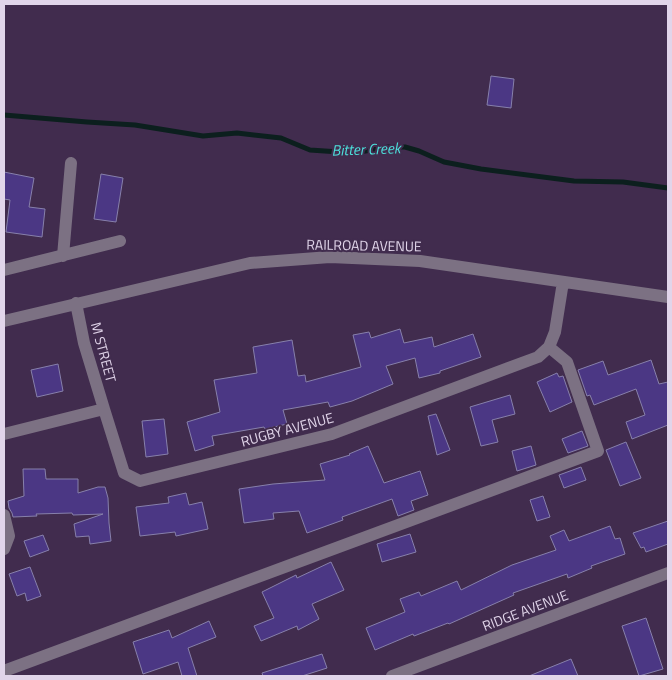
<svg xmlns="http://www.w3.org/2000/svg" width="672" height="680" viewBox="0 0 672 680" font-family="'Titillium Web',sans-serif">
<rect width="100%" height="100%" fill="#412c4e"/>
<g fill="none" stroke-linecap="round" stroke-linejoin="round">
<path stroke="#0c1f1e" stroke-width="5" d="M4,115l83,7 48,3 68,11 34,-3 44,5 29,12 44,3 34,-6h17l14,4 25,11 37,7 93,12 49,1 45,6"/>
</g>
<path fill="#4b3784" stroke="#8780ab" d="M491,76l23,3 -3,29 -24,-3z
M4,172l30,6 -5,29 16,2 -3,28 -36,-5 4,-32 -6,-1z
M101,174l22,4 -7,44 -22,-3z
M400,329l4,14 28,-6 2,10 39,-13 8,23 -41,14v2l-21,5 -4,-20 -29,8 7,18 -41,17 -22,6 -2,-5 -45,8 4,14 -22,5 -1,-2 -52,9 2,9 -19,6 -8,-29 33,-10 -6,-32 43,-7 -4,-26 39,-7 6,36 7,-1 1,7 55,-15 -8,-32 16,-3 2,6z
M651,360l8,24 9,-2v43l-36,14 -6,-17 19,-7 -9,-26 -42,16 -4,-10 -3,1 -9,-26 25,-9 5,14z
M58,364l5,27 -26,6 -6,-27z
M557,373l2,4 4,-1 9,26 -22,10 -13,-30z
M510,395l5,19 -23,6 6,22 -17,4 -11,-39z
M436,414l14,36 -13,5 -9,-39z
M164,419l4,35 -22,3 -4,-36z
M582,431l6,15 -20,7 -6,-14z
M626,442l15,36 -21,8 -14,-36z
M368,446l16,37 36,-12 8,24 -17,6 3,9 -16,6 -6,-17 -50,18 1,3 -36,13 -8,-22 -26,2 1,6 -30,4 -5,-34 34,-5 52,-4 -5,-16 30,-9 -1,-1z
M531,446l5,19 -19,6 -5,-20z
M581,467l5,13 -22,8 -5,-13z
M23,469h22l1,10h32v14l20,-6h7l3,11 1,25 2,18 -21,3 -1,-8 -13,1 -2,-13 29,-10 -30,1 -1,-2 -36,1 1,2 -24,1 -1,-4 -3,-5 -1,-7 16,-5z
M186,493l3,12 13,-3 6,27 -32,7 -1,-4 -35,4 -4,-29 33,-4 -1,-6z
M543,496l7,21 -13,4 -7,-21z
M668,521v23l-22,8 -2,-5 -3,1 -8,-15z
M610,526l5,13 5,-1 5,16 -34,12 1,2 -24,10 -1,-4 -54,19 1,2 -65,29 -1,-1 -34,13 -1,-2 -38,16 -9,-22 39,-16 -5,-13 19,-7 2,4 36,-15 4,9 51,-25 44,-15 -6,-14 14,-6 5,11z
M410,534l6,18 -34,10 -5,-18z
M43,535l6,15 -19,7 -6,-16z
M331,562l13,28 -32,14 7,15 -21,11 -1,-4 -36,15 -7,-15 20,-8 -12,-26 34,-17 1,3z
M30,567l11,29 -14,5 -2,-8 -8,3 -8,-22z
M646,618l17,51 -24,7 -17,-50z
M209,621l7,16 -28,11 9,28h-15l-4,-14 -35,12 -10,-32 36,-12 3,8z
M322,654l5,14 -25,8h-39l-1,-3z
M571,659l7,17h-49z"/>
<g fill="none" stroke-linecap="round" stroke-linejoin="round">
<path stroke="#7c7183" stroke-width="12" d="M63,256l8,-93
M4,270l116,-29
M76,303l8,40 20,66
M4,321l246,-58 80,-6 90,4 248,36
M4,434l100,-25 20,64 16,8 192,-47 206,-77 11,-10 6,-15 8,-50
M4,515l5,21 -5,13
M4,671l594,-220 -31,-89 -18,-15
M392,676l276,-103"/>
</g>
<g text-anchor="middle" dominant-baseline="central" stroke-width="4" stroke-linejoin="round" paint-order="stroke">
<g font-size="14" fill="#e1d5ea" stroke="#412c4e">
<text transform="translate(364 245) rotate(1)">RAILROAD AVENUE</text>
<text transform="translate(104 352) rotate(75)">M STREET</text>
<text transform="translate(287 429) rotate(-15)">RUGBY AVENUE</text>
<text transform="translate(525 610) rotate(-21)">RIDGE AVENUE</text>
</g>
<g font-size="15" font-style="italic" fill="#4de1dc" stroke="#412c4e">
<text transform="translate(366 149) rotate(-2)">Bitter Creek</text>
</g>
</g>
<rect width="672" height="680" fill="none" stroke="#e1d5ea" stroke-width="10"/>
</svg>
